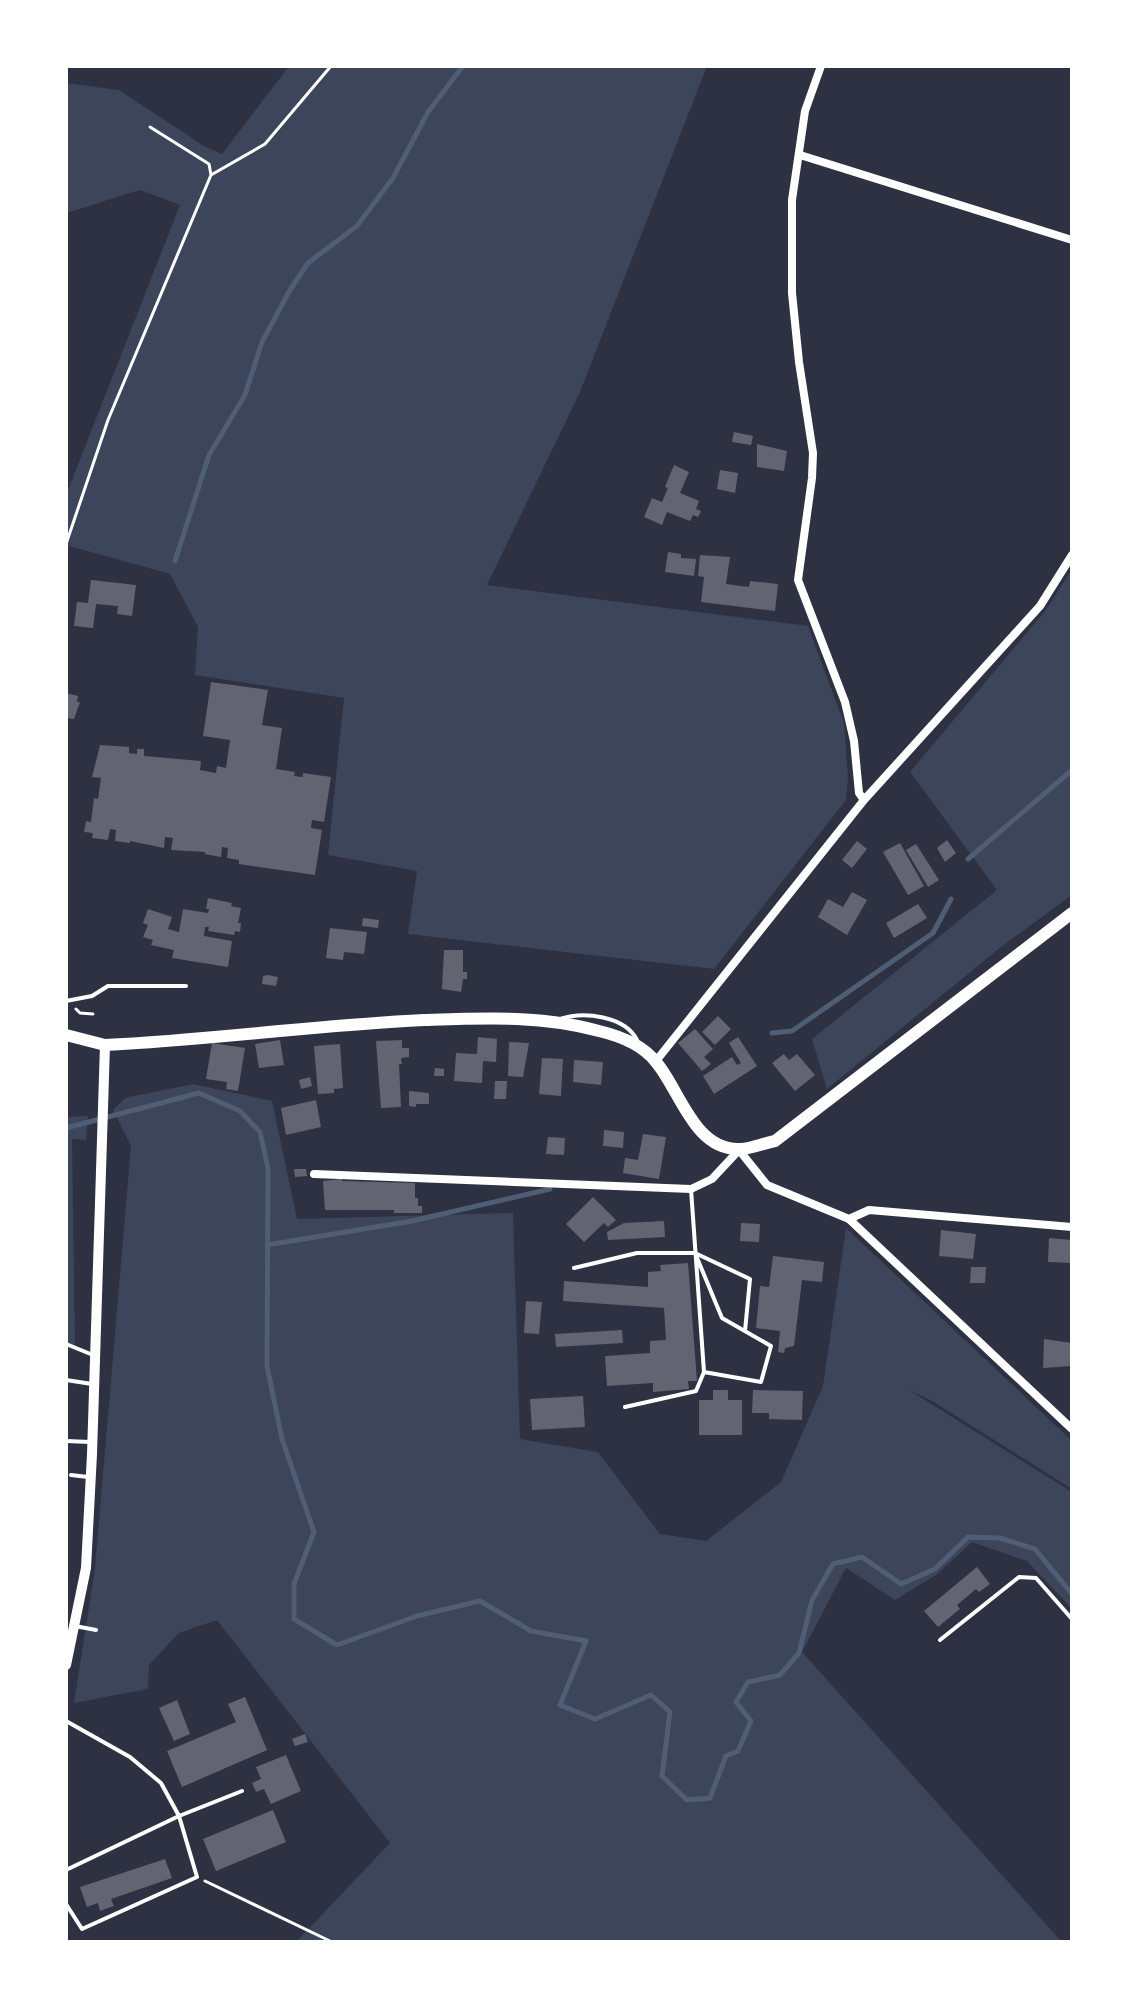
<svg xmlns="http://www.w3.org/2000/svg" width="1138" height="2008" viewBox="0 0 1138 2008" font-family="'Noto Sans',sans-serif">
<rect width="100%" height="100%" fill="#2d3142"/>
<path fill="#3c4559" d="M289,66h418l-127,326 -93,193 321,41 36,97 4,54 -2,23 -132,169 -306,-35 9,-63 -89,-16 16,-157 -149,-23 3,-48 -28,-53 -104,-29v-50l114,-290 -40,-15 -74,23v-130l53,7 85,56 18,8z
M1072,569v326l-71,52 -174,142 -15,-50 185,-149 -87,-118 136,-162z
M193,1084l79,17 25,118 216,-6 7,226 78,13 62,82 46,7 75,-59 42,-96 23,-158 226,213v48l-140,-88 -23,-11 163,102v117l-45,-48 -55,-19 -36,33 -41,25 -49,-32 -44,84 260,290h-766l94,-99 -173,-223 -38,13 -30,32 -1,24 -74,14 21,-135 36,-422 -18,-36 12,-12z
M88,1116l-2,24 -14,-1 3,208 -9,-2v-228z"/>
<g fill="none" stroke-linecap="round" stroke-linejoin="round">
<path stroke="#4f5d75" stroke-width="5" d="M175,561l34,-106 36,-60 17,-53 28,-52 18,-27 49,-37 36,-48 35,-66 35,-46
M968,859l104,-89
M772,1033l20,-2 141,-98 18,-34
M66,1128l133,-35 41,18 20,21 8,36 -1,198 15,73 32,93 -20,52v35l43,26 80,-29 63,-15 51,30 55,10 -26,64 35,14 56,-24 19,17 -8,64 25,24 23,-2 16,-42 12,-5 13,-30 -15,-19 12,-20 32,-7 19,-22 13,-53 21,-36 29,-7 39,27 34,-15 33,-32 32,1 35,11 37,45
M267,1245l145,-24 138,-32"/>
</g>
<path fill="#626471" d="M734,432l19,4 -2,9 -19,-3z
M757,444l30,7 -3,20 -27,-4z
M674,465l15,7 -9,21 19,8 -3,8 5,2 -3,6 -5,-2 -3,6 -23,-9 -5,13 -18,-8 8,-19 10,4 6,-14 -3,-1z
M720,470l18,3 -3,20 -18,-4z
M668,552l13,2v4l15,1 -2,17 -29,-4z
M700,555l30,2 -4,27 23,3 1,-6 28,3 -3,27 -74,-9 3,-25 -6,-1z
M91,580l45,5 -4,31 -15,-2 1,-8 -22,-2 -3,24 -19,-2 3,-24 11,1z
M211,682l57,8 -6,35 20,3 -6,41 19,3 -1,4 9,1v-4l28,4 -7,45 -12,-2 -1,8 11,2 -7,45 -76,-11v-4l-12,-2 1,-10 -6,-1 -1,10 -16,-3v-2l-34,-2 2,-12 -8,-1 -1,11 -34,-7v2l-15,-2 1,-11 -6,-1 -2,11 -16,-2 1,-5 -9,-1 2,-11 5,1 3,-24 4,1 3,-21 -9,-1 8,-32 29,2v6l8,1v-5h7v7l57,5 -1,9 16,3 1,-7 9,2 4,-28 -27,-4z
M66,693l12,3 -1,6h3l-6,17 -8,-1z
M947,840l9,13 -11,9 -8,-14z
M857,841l10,8 -15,19 -10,-8z
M900,843l24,43 -16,9 -25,-43z
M916,844l23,36 -11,7 -22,-37z
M852,892l15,8 -20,35 -29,-18 10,-18 15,8z
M208,898l24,5 -1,3 10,2 -3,15h3l-1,9 -5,-1 -1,4 -26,-4 1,-4h-4l-1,9 28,5 -4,26 -56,-9 2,-8 -23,-5 2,-5 -10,-3 5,-12 -5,-2 5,-14 24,8 -4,12 11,3 4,-23 25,4 1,-4h-3z
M918,904l9,14 -33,20 -8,-15z
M363,918l16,2 -1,8 -16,-2z
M330,928l37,4 -3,22 -20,-2 -1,8 -17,-2z
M444,950h19v22h4v7h-4l-2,13 -19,-3z
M268,975l10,2 -2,9 -14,-2 1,-8z
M718,1016l13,13 -16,16 -13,-13z
M695,1029l18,20 -9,8 7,7 -9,7 -24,-28z
M478,1037l19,2 -1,23 -13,-1 -1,22 -28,-2 2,-28 21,1z
M738,1037l19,29 -43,28 -11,-18 29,-19 5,8 4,-2 -12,-20z
M280,1040l4,25 -25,3 -4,-24z
M402,1040v8h7v9l-8,1 1,6h-3l2,43 -20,1 -5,-67z
M509,1042l20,1 -6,34 -15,-1z
M212,1043l33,5 -7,43 -12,-2 1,-7 -21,-3z
M340,1044l3,44 -9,1v4l-16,1 -4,-48z
M784,1054l5,6 8,-6 18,21 -20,16 -23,-28z
M542,1058l21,1 -2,37 -22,-2z
M574,1060l29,2 -2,23 -28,-3z
M435,1068l9,1v7h-10z
M310,1077l2,9 -11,3 -2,-9z
M495,1081h12l-1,18h-12z
M409,1091l20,2v11h-13v3l-7,-1z
M316,1100l5,27 -35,8 -5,-27z
M604,1130l20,2 -1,16 -20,-2z
M643,1134l23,3 -7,42 -36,-6 2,-15 13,2z
M548,1137l17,1 -1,17 -18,-1z
M294,1169h12l1,7 -12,1z
M342,1179v2l73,2v15h3v8h4v7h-28v-3h-69l-2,-29z
M593,1197l23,23 -8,7 -4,-4 -20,19 -18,-18z
M664,1221l1,16 -57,3 -1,-8 17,-9z
M741,1223l19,1 -1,18 -19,-1z
M941,1230l35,4 -3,25 -34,-3z
M1049,1238l22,2 1,23 -24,-1z
M773,1256l51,6 -2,20 -20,-2 -8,66 -9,2 -1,5 -6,-1 2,-21 -24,-3 4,-42 9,1z
M688,1263l9,118h-9l1,8 -36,3v-9l-46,3 -2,-30 45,-3v-12l16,-1 -2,-32 -101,-7 1,-20 84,6v-15l13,-1 -1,-6z
M971,1267h15l-1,16h-15z
M526,1301l16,1 -3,32 -15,-1z
M622,1330l1,13 -67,4 -1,-13z
M1044,1339l28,4v23l-29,2z
M713,1390h15v10h14v35h-43v-35h14z
M753,1390l50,1 -1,29 -33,-1v-6h-17z
M583,1396l2,31 -53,3 -2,-31z
M977,1567l13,17 -11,8 -3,-3 -19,16 3,4 -22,18 -14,-16z
M245,1697l22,53 -85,37 -15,-36 69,-29 -8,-18z
M177,1700l13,34 -16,7 -15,-33z
M305,1734l3,8 -13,4 -3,-7z
M286,1755l15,36 -30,13 -7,-15 -8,3 -4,-9 9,-4 -5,-12z
M273,1810l13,32 -70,29 -13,-32z
M165,1859l7,19 -61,21 3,7 -14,5 -2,-8 -11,4 -7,-20z"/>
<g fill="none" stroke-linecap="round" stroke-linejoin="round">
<path stroke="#fff" stroke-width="3" d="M211,175l54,-31 66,-78
M66,544l42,-124 103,-245 -2,-11 -59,-37
M76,1009l4,4 13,1
M205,1881l127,61"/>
<path stroke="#fff" stroke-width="4" d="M66,1001l26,-5 16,-10h78
M560,1019c24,-8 65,-3 77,21
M695,1253l55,26 -5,52
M574,1268l63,-15h58l27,65 49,28 -10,36 -57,-10
M66,1344l27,11
M66,1380l26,4
M625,1407l71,-16 8,-19 -13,-183
M66,1441l24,1
M71,1475l17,2
M75,1626l21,4
M940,1640l79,-63 17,1 36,41
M66,1721l64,36 31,26 18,33 63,-25
M66,1870l113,-54 18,61 -115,52 -16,-25"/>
<path stroke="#fff" stroke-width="8" d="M821,66l-16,45 -13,89v93l7,69 14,91 -1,25 -14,102 47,122 9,39 5,52 5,7
M800,155l272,85
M656,1061l208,-261 176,-194 32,-51
M314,1174l377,15 21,-10 27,-29 28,35 82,34 223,210
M849,1219l20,-9 203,17"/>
<path stroke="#fff" stroke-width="10" d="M66,1665l20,-97 6,-114 13,-409"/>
<path stroke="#fff" stroke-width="12" d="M66,1035l39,10c106,-5 212,-20 319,-25 59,-2 118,-5 175,11 21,5 43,13 57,31 24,28 38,89 84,87 11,0 24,-6 35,-8l297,-228"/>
</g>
<rect width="1138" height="2008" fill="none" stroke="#ffffff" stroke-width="136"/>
</svg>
